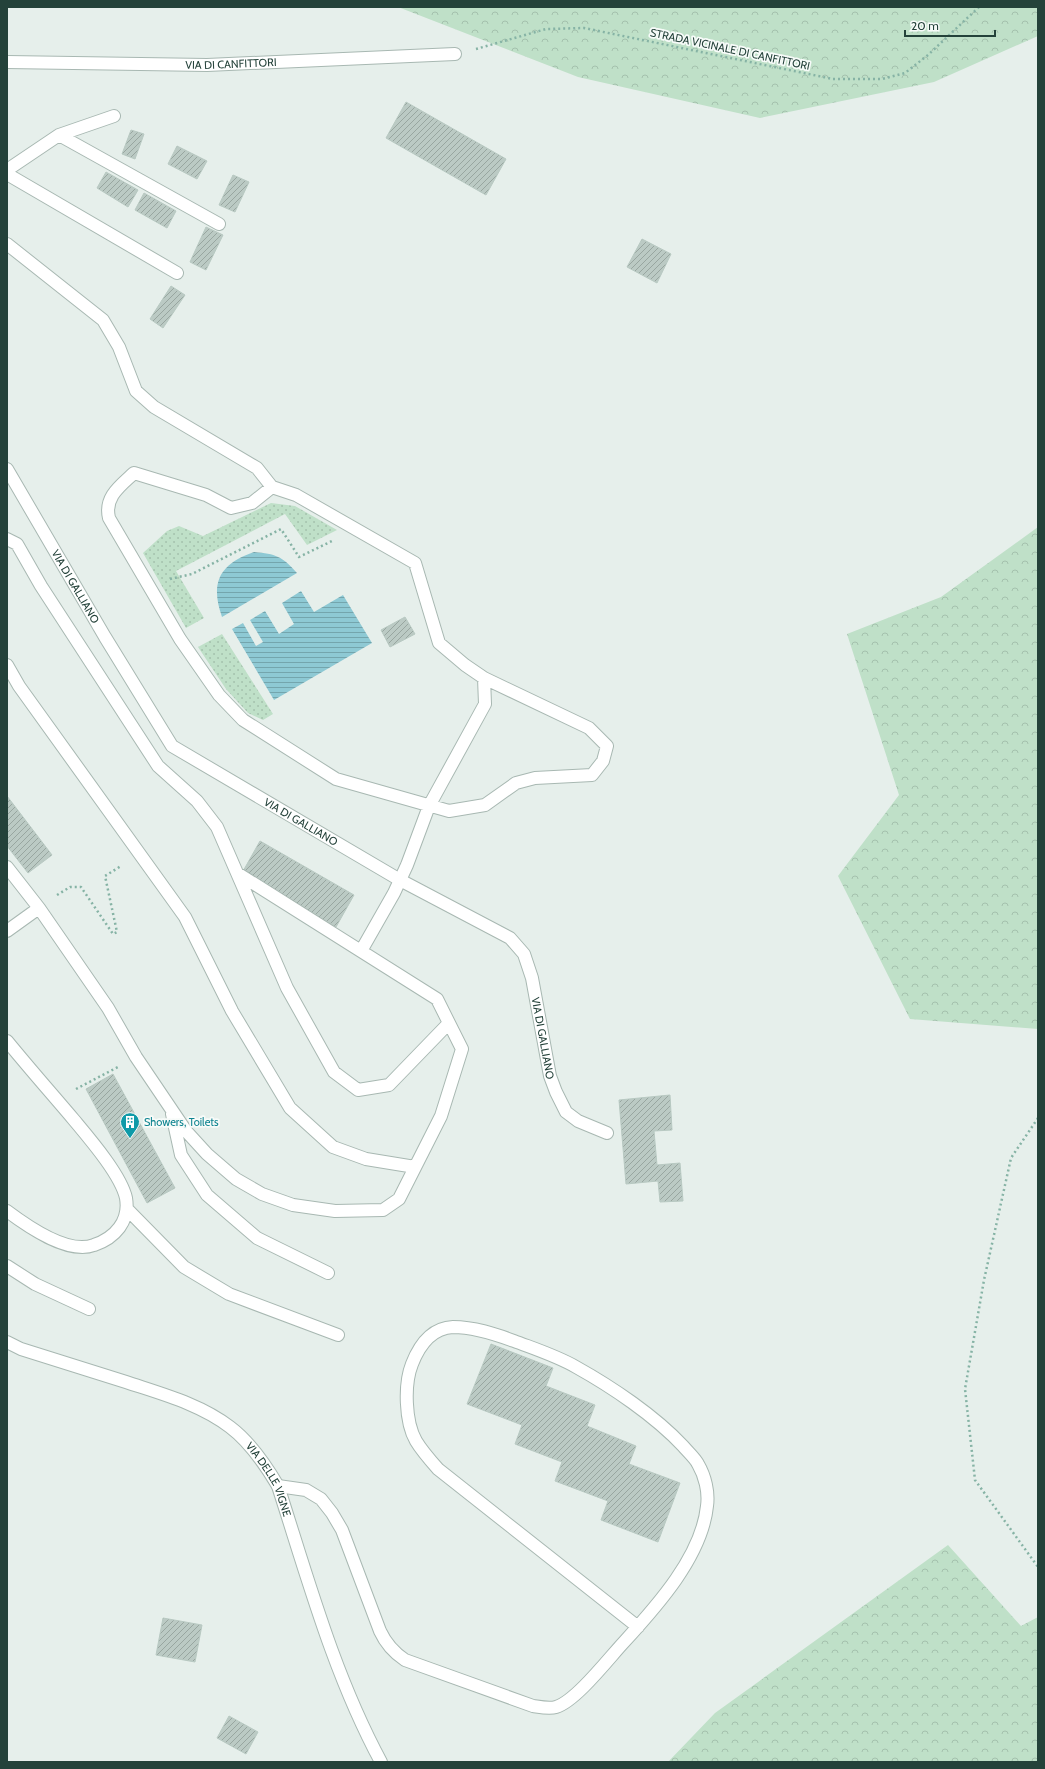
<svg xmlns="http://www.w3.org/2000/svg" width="1045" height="1769" viewBox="0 0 1045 1769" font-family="Cabin,sans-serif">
<defs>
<pattern id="grass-dots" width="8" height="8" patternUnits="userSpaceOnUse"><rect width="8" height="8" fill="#bfe0c8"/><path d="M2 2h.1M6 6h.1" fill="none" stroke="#a4c1ad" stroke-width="1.8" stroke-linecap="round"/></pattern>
<pattern id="forest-crowns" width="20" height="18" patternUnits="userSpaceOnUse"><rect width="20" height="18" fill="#bfe0c8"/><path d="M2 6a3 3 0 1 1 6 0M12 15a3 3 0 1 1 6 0" fill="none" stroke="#a4c1ad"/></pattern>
<pattern id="water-rules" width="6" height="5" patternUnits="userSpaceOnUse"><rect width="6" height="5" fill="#8ec9d4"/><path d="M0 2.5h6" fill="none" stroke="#74a5ad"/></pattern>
<pattern id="building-hatch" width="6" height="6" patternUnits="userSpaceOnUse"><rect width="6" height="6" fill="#bbcac4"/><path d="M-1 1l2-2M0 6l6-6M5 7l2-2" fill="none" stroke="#98a6a0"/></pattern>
</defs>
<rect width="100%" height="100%" fill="#e6efeb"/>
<path fill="url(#grass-dots)" d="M271,503l24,3 42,24 -30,15 -22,-31 -109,57 28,47 -18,10 -43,-75 24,-22 12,-5 24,10z
M222,634l51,80 -10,6 -15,-7 -22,-24 -28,-42z"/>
<path fill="url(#forest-crowns)" d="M398,7h640v29l-104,46 -174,36 -182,-41z
M1038,527v502l-128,-10 -72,-143 61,-81 -52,-161 94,-37z
M948,1545l73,81 17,-9v145h-370l47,-49z"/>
<path fill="url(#water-rules)" d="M254,552c22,2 28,4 43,21l-75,44c-12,-34 -3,-53 32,-65z
M301,591l13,21 29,-17 29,48 -98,57 -42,-71 11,-6 13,23 7,-4 -13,-22 15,-9 14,23 15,-10 -12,-21z"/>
<path fill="url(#building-hatch)" stroke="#b8c9c2" d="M406,102l100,57 -20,36 -100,-57z
M131,130l13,4 -9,25 -13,-5z
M177,146l30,15 -10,18 -29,-15z
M106,172l32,18 -10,17 -31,-19z
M233,175l16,7 -14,30 -16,-7z
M144,193l32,18 -9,17 -32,-18z
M206,227l17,8 -17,35 -16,-8z
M642,239l29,15 -14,29 -30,-16z
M171,286l14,9 -22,33 -13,-9z
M405,617l10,17 -25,13 -9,-17z
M7,796l45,59 -24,18 -21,-27z
M260,841l94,54 -18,32 -94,-54z
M113,1074l62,114 -28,15 -61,-114z
M670,1095l2,35 -18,1 3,34 23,-2 3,38 -23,1 -2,-21 -32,3 -7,-84z
M491,1344l62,24 -7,18 49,19 -8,21 49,20 -7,18 51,19 -22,59 -57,-22 7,-19 -53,-20 7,-19 -47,-18 7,-19 -55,-21z
M163,1618l39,7 -7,37 -39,-7z
M229,1716l29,16 -12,22 -29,-16z"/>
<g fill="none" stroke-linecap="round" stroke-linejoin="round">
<defs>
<path id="service" d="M59,135l160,89
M7,170l52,-35 55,-19
M7,174l170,99
M7,244l96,76 16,27 17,44 18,16 103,61 15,19
M7,539l10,5 24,42 117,180 39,35 20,26 20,46 200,126 25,50 -21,67 -42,83 -16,11 -48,1 -42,-6 -31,-11 -26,-15 -29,-25 -21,-23 -50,-74 -28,-49 -69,-100 -32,-41
M7,665l12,21 166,231 47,94 58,97 43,39 33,12 49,8
M237,873l50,115 47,84 24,18 31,-5 60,-62
M7,931l32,-23
M361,951l33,-58 13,-28 22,-59 56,-102 -1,-26 -19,-13 -26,-22 -24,-80 -119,-68 -24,-8 -20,16 -21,5 -25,-13 -72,-22c-14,13 -30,24 -25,45l71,121 39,56 24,25 93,59 113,32 36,-6 31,-22 19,-5 57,-3 11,-14 4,-15 -18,-18 -105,-50
M7,1041c22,27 45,53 67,79 15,18 47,55 52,78 4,23 -11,40 -32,47 -26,10 -67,-19 -87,-34
M172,1114l9,41 26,40 50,43 71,35
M127,1209l57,58 45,27 109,41
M7,1266l28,18 54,25
M278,1486l28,4 15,9 11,14 10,17 38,101c6,13 13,21 25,29l128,46c7,1 16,3 23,1 20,-6 53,-49 68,-65 33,-36 78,-86 83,-136 2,-14 -2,-30 -9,-42 -3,-6 -10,-12 -15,-18 -28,-30 -71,-59 -107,-79 -19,-11 -41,-18 -62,-26 -19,-7 -40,-14 -61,-14 -22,1 -34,19 -41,37 -8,20 -7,58 4,77 6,10 14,19 22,28l200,158"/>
<g id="minor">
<path id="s1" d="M7,62l200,3 248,-11"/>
<path id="s2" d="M7,469l98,168 67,109 228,134 110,58 14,16 8,24 18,98 6,16 10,20 12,9 29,12"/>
</g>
<g id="tertiary">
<path id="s3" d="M7,1342l14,7c35,11 70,22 105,33 36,12 74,22 104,45 20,15 35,37 48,59 30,93 56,189 103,276"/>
</g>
</defs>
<use href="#service" stroke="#a8b8b2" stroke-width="14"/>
<use href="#minor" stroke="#a8b8b2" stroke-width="14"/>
<use href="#tertiary" stroke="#a8b8b2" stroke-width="14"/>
<path stroke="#86b3a5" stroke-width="2.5" stroke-dasharray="2 3" stroke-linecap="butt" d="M476,49l70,-20 38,-1 249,51h49l23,-6 23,-18 51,-48
M170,579l22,-5 89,-45 18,28 33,-16
M57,895l13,-8h11l32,47 4,-2 -12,-56 16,-10
M76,1089l42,-22
M1038,1118l-27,40 -27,122 -19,109 10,91 63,87"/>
<use href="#service" stroke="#fff" stroke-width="12"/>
<use href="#minor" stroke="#fff" stroke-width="12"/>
<use href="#tertiary" stroke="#fff" stroke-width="12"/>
</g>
<defs>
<symbol id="building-pin" viewBox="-11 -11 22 30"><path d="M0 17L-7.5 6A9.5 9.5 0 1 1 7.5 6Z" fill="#0f9aa8" stroke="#f7fbf9"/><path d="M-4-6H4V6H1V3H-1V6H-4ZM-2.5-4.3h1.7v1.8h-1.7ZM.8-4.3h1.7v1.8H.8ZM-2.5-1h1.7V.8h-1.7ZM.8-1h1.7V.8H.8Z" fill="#fff"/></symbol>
</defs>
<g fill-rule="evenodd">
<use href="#building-pin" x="119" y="1111" width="22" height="30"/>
</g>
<g text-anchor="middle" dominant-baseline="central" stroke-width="3.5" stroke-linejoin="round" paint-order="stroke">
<g font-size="11" fill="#24423a" stroke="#f7fbf9">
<text transform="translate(730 49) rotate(12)">STRADA VICINALE DI CANFITTORI</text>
<text stroke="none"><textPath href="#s1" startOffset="224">VIA DI CANFITTORI</textPath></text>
<text stroke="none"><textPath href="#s2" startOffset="136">VIA DI GALLIANO</textPath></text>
<text stroke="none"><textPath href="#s2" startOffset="472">VIA DI GALLIANO</textPath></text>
<text stroke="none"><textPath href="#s2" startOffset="819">VIA DI GALLIANO</textPath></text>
<text stroke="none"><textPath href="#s3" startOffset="306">VIA DELLE VIGNE</textPath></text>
</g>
<g font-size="11" fill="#0d838f" stroke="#f7fbf9" text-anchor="start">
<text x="144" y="1122">Showers, Toilets</text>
</g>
</g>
<rect width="1045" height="1769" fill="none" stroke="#24423a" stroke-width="16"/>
<path d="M905 30v6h90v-6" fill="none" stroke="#24423a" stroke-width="2"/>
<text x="911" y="30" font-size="12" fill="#24423a" stroke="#f7fbf9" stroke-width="3" paint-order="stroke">20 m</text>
</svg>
